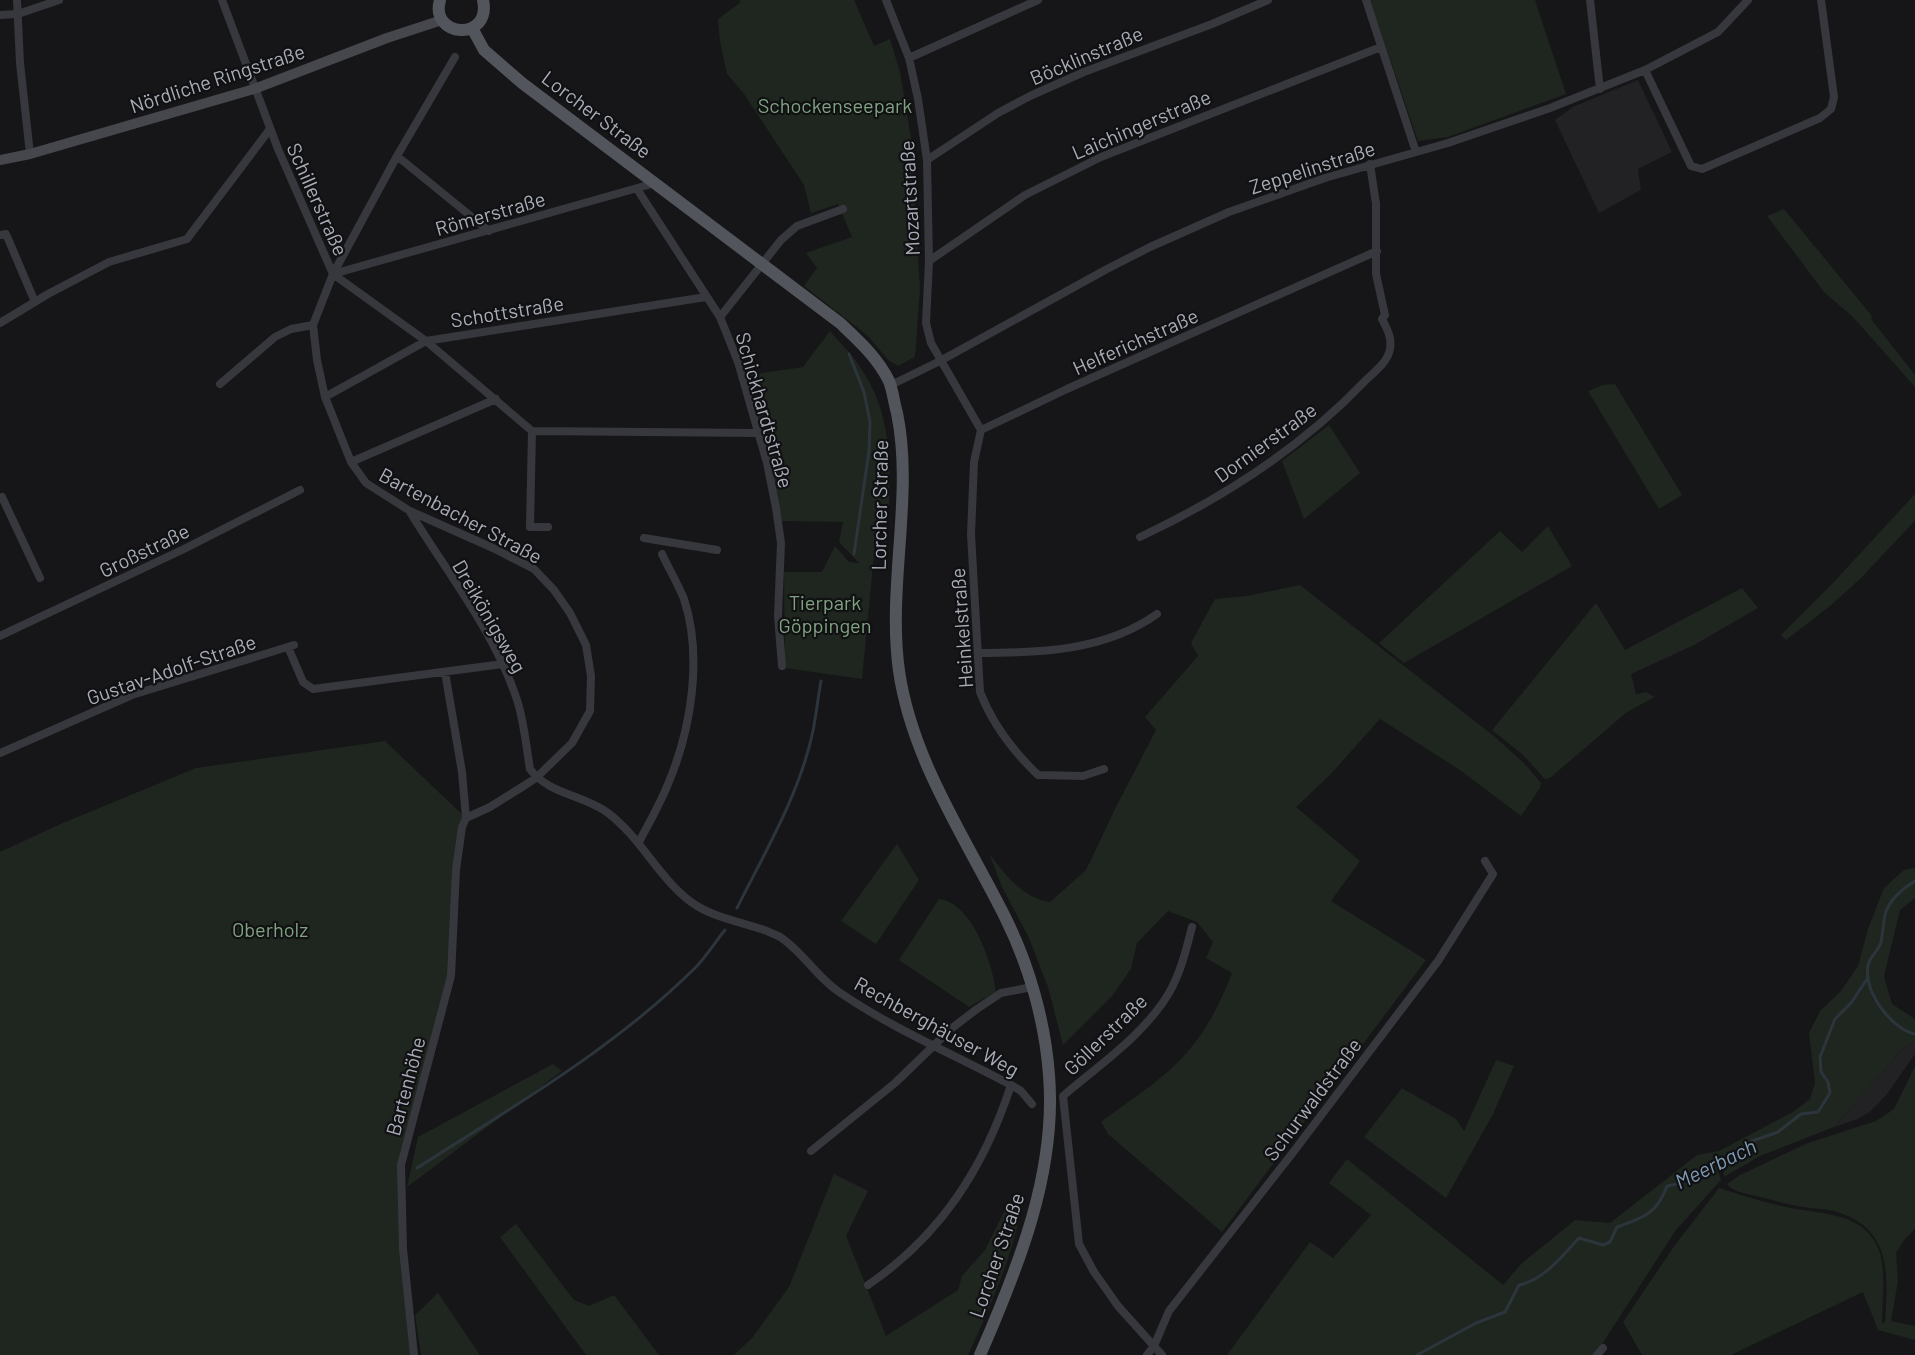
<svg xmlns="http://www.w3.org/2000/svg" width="1915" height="1355" viewBox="0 0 1915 1355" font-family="Barlow,sans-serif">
<rect width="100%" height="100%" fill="#161618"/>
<path fill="#222225" d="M1638,80l34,72 -34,17 3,21 -42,23 -44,-93 18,-13z
M1912,1041l3,1v12l-28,40 -16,17 -13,8 -24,8 64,-73z"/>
<path fill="#1e261f" d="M739,0h115l20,46 16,-7 10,33 16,96 -2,18 6,103 -5,68 -17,9 -11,-7 -19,-23 -64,-50 13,-18 -11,-15 46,-16 -14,-33 -27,9 -7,-28 -60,-91 -17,-20 -7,-33 -2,-22 23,-17z
M1370,0h165l31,94 -118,43 -30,4z
M1784,209l88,107 -1,3 44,56v12l-62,-70 -29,-25 -57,-76z
M830,331c10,12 22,23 30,36 31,45 30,89 29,140l-11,7 -16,165 -77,-11 -1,-96h38l13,-26 14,16 10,1 -20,-21 4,-20 -61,-1 -33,-146 54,-8z
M1615,384l67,111 -23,14 -71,-118 15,-6z
M1329,425l31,48 -56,46 -22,-58z
M1915,494v26l-6,7 -48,51 -31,28 -44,34 -5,-5 51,-51z
M1548,526l24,40 -168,97 -25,-20 121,-112 22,21z
M1300,585l194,151 30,27 17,20 -1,5 -19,28 -61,-46 -80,-51 -51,57 -33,31 64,54 -29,40 95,59 -204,272 -114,-98 -7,-12c30,-23 64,-43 88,-72 19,-22 32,-49 43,-77l-26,-15 7,-16 -16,-20 -29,-11 -31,32 -6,26 -19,27 -49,49 -15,-58 -19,-49 -27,-51 -13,-34c15,21 35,46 61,49l36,-32 30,-63 40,-77 -11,-13 53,-61 -7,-13 24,-44 32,-3z
M1742,588l16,20 -64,37 -63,29 5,20 10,-2 9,5 -28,15 -77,66 -5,1 -23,-25 -30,-24 104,-127 29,47z
M385,741l81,77 -4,9 -11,149 -53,197 1,61 15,121h-414v-503l63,-29 133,-55z
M897,844l22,36 -43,64 -35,-23z
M1915,868v30l-15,12 -16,66 8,28 23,15v23l-3,-1 -14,13 -64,73 -74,29 -36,21 -1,-9 -5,3 3,9 -45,50 -81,125h-368l83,-113 23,16 38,-43 -42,-32 18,-24 156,126 19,-22 53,-43 35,3 87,-68 22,-4 74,-39 17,-13 5,-16 -6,-50 11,-22 21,-20 17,-25 10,-37 16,-41 20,-18z
M939,899c33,3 54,65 57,93l-27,15 -70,-47z
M1496,1060l18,6 -21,48 -47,84 -82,-61 38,-49 54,31 8,12z
M553,1064l9,7 -155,116 11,-50z
M1915,1066v163l-10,10 -9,14 2,28 -7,40 24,5v14l-37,-10 -15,-38 -132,63h-89l-19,-33 52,-77 44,-57c22,7 44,14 67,19 34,8 80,3 94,46 6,22 2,47 2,70l3,-1c3,-47 7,-93 -48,-110 -8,-3 -18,-3 -27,-4 -17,-2 -33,-7 -50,-11 -10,-3 -26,-4 -33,-13l13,-9 68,-32 68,-22 18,-12z
M834,1174l34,17 -22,45 40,100 72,-46 4,-14 23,-26 26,-52 13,-4c-9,56 -32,110 -56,161h-234l18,-17 37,-51z
M516,1224l58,76 15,6 25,-11 45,60h-73l-86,-118z
M438,1293l42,62h-59l-6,-40z"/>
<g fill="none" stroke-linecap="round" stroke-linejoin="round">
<path stroke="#2c353c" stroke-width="3" d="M849,354l15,38 6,30 -1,29 -15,103
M1915,881c-12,7 -27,20 -30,34 -2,9 -2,19 -4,27 -2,8 -9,13 -12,20 -9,26 22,67 46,72
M737,908c28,-56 63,-115 76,-177 3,-16 5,-33 8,-50
M417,1168c97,-62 198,-120 280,-202 10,-11 19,-25 28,-36
M1417,1355l59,-32 29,-11 14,-27c25,-5 43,-29 60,-47l24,7 7,-3 7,-15c26,-9 40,-13 50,-41l9,-2 10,-9 42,-17 24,-17 26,-9 23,-18 17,-2 12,-19 -2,-11 -7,-10 -1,-15 15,-38 16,-16 16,-24"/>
<path stroke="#37383d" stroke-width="8" d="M17,0l3,63 10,91
M222,0l56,149 55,125 93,67 106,90 226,2
M886,0l23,58 9,41 9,61 2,101 -3,62 5,20 50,87 86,-41 310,-138
M1366,0l50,152
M1590,0l10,89
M0,15l18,-1 41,-14
M909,58l129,-58
M1645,70l46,96 11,3 118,-51 11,-9 3,-12 -13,-97
M397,156l92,75
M927,160l71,-47 32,-17 54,-24 128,-48 56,-24
M637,189l83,128 18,45 29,101 9,45 5,35 -3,73 4,50
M0,235l6,-1 29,68
M929,261l96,-66 76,-38 280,-110
M333,274l322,-91
M720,317l61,-77 16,-14 46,-17
M0,323l48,-29 61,-32 78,-23 83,-110
M220,384l55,-47 16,-8 22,-4
M891,385l49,-24 167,-92 43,-22 79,-35 96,-34 123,-35 102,-35 95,-38 73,-38 30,-32
M325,397l101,-56 280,-44
M981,430l-7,32 -3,72 9,158c12,31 34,60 58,83l45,1 21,-7
M532,431l-2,96h18
M351,462l145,-63
M2,497l38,81
M410,512c36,59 84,119 106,185 8,22 10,49 14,72 18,25 54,26 78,44 33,25 50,64 83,89 22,16 51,20 76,29 5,3 12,4 16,8 21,15 35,39 56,53 54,37 114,62 172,93l10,6 11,13
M1140,537c83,-39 162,-90 225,-156 9,-9 23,-19 25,-32 2,-12 -3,-20 -8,-30l3,-4 -9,-41v-70l-6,-40
M644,538l73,12
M0,636l184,-87 116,-59
M288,647l15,35 10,7 190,-25
M978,653c62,0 127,-2 179,-39
M445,672l17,100 4,46
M0,753l132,-58 162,-50
M639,842c10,-19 21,-38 29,-58 23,-54 35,-127 16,-185 -6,-15 -15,-30 -22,-45
M811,1151l84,-68 57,-55 25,-19 24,-16 31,-6
M868,1285c73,-50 116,-117 143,-200
M414,1355l-11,-106 -2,-84 50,-189 5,-106 6,-43 4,-9 24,-11 32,-20 14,-9 36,-35 18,-32 1,-35 -5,-31 -16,-32 -16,-23 -20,-21 -41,-21 -83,-37 -44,-28 -15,-21 -26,-65 -8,-37 -4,-35 20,-51 64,-118 58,-99
M1147,1355l7,-9 15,-35 122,-156 147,-194 55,-87 -8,-13
M1162,1355l-44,-49 -24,-34 -15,-28 -16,-148c36,-31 81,-61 106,-103 12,-21 17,-43 23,-66
M1597,1355l6,-7"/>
<path stroke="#45474d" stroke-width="10" d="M0,160l30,-6 224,-65 133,-51 55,-18"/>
<path stroke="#53555c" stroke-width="12" d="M440,0c-11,38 52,42 43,0
M472,28l12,22 38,33 318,240c19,18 37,34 49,58 4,10 5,22 8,32 17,82 -10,173 2,258 13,89 66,166 106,246 24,48 40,104 44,158 8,97 -31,193 -69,280"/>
</g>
<g text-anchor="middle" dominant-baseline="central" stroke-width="4.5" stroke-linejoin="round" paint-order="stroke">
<g font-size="20" fill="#a8adb8" stroke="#111113">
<text transform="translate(1086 55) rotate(-23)">Böcklinstraße</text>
<text transform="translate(217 78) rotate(-18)">Nördliche Ringstraße</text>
<text transform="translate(597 114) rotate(37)">Lorcher Straße</text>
<text transform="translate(1141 124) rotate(-23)">Laichingerstraße</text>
<text transform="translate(1312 167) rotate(-18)">Zeppelinstraße</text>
<text transform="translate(909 198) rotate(-93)">Mozartstraße</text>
<text transform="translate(318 199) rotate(66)">Schillerstraße</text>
<text transform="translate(490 213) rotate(-16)">Römerstraße</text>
<text transform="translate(507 311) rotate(-9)">Schottstraße</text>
<text transform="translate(1135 341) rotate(-24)">Helferichstraße</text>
<text transform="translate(765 410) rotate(74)">Schickhardtstraße</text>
<text transform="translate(1265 442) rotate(-36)">Dornierstraße</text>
<text transform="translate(879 505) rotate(-89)">Lorcher Straße</text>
<text transform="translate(461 515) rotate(28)">Bartenbacher Straße</text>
<text transform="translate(144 550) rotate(-26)">Großstraße</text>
<text transform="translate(490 616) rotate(60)">Dreikönigsweg</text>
<text transform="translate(961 628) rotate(-94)">Heinkelstraße</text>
<text transform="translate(171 669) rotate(-19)">Gustav-Adolf-Straße</text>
<text transform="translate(937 1026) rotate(29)">Rechberghäuser Weg</text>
<text transform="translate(1105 1034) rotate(-44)">Göllerstraße</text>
<text transform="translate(405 1086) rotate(-75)">Bartenhöhe</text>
<text transform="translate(1312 1099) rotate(-53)">Schurwaldstraße</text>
<text transform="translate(996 1255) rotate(-71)">Lorcher Straße</text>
</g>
<g font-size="20" fill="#7fa381" stroke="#111113">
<text x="835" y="105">Schockenseepark</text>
<text x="825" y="602">Tierpark<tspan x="825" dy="23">Göppingen</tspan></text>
<text x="270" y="929">Oberholz</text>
</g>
<g font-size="21" font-style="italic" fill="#7f9bb3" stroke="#111113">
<text transform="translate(1715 1163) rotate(-26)">Meerbach</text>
</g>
</g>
</svg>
